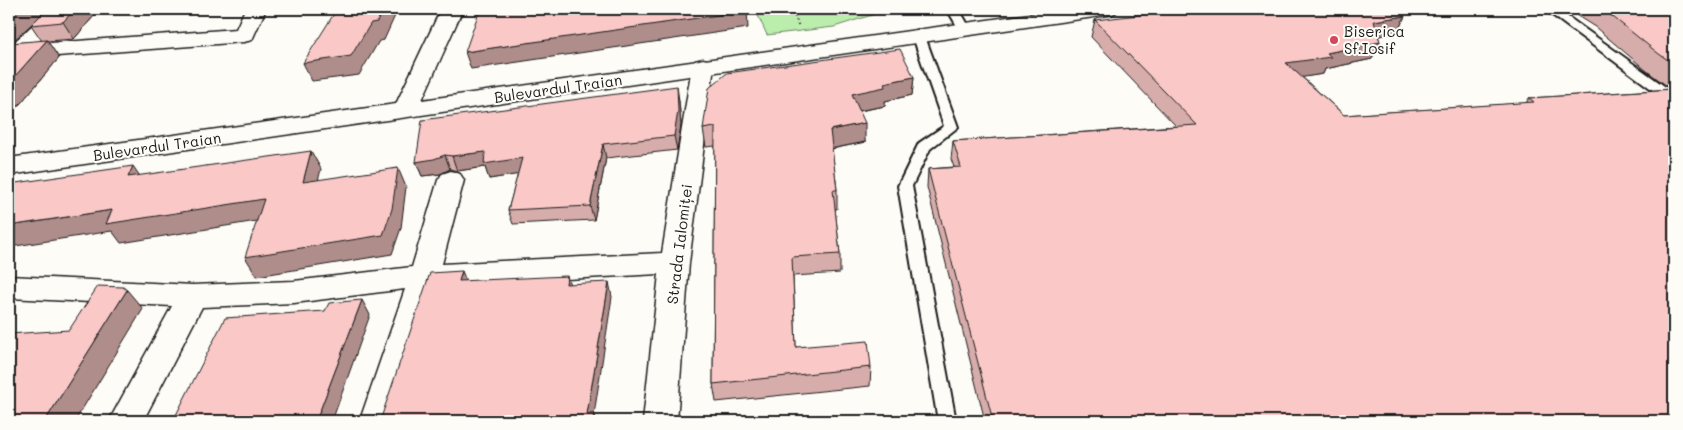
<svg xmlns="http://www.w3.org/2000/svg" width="1683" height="430" viewBox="0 0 1683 430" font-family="Mali,sans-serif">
<rect width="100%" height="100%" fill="#fdfcf7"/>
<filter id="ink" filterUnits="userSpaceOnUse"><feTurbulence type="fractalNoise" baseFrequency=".02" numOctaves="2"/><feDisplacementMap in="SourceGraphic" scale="10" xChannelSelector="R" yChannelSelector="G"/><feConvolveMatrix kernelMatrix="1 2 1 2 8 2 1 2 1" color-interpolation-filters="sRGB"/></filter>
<g filter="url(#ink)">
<path fill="#bbedad" stroke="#6c8464" d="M755,9h123l-3,5 -41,13 -67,8z"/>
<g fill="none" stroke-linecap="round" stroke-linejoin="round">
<defs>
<path id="service" d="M947,9h12l11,19 -2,3h-8z
M1544,9h13l117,84v10l-5,-1z
M918,30l6,4 34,93 -28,22 -18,37 44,235h-18l-40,-235 21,-43 25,-17 -32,-92z"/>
<path id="minor" d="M50,9h23l-35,35 198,-15 9,-20h21l-14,31 -8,2 -227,17 -8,-2v-10z
M703,59l8,2 3,5 -25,197 -12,158h-34l16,-147 -224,12 -42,135 -33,-1 45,-131 -111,14 -92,4 -59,114h-34l63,-115 -163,-8v-22l184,9 101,-4 118,-14 26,-87 4,-6 9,-3 9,3 4,6 -22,84 220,-11 30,-187 3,-5z"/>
<path id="tertiary" d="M441,9h22l-41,91 643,-91h54l-4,4 -7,2 -1099,160v-17l387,-54z"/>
</defs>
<use href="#service" stroke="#1c1c1c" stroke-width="4"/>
<use href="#minor" stroke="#1c1c1c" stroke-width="3"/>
<use href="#tertiary" stroke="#1c1c1c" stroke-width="3"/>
<path stroke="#1c1c1c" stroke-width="2.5" stroke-dasharray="1 3" stroke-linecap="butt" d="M792,9l7,18"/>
<use href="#service" fill="#fdfcf7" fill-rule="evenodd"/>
<use href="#minor" fill="#fdfcf7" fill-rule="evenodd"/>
<use href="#tertiary" fill="#fdfcf7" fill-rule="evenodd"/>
</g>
<path fill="#d7adab" stroke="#1c1c1c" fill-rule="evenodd" d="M9,9h91l-26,30 -27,2 12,17 -50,59zM31,25l11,16 -31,2z
M1566,9h96l12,10v402h-689l-58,-234 1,-18 26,-2 -3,-8 2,-18 223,-15 -85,-89 4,-17 310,-4 -8,17 -19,3 2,6 -8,17 -47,10 -2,5 -21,3 42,38 182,-12 3,-5 142,-9 -24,-18 -52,-44z
M914,77l-2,18 -27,6v5l-25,5 5,31 -33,7 5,41v19h-2l5,45v19l-47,3 3,71 75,20 -1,19 -154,16 -3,-18 2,-238 -9,1 -3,-18z
M679,101l2,24 -4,25 -71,8 -12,62 -81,4 -5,-14 10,-36 -29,5 -4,-12 -28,4 -7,-2 -10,5 -18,2 -6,-14z"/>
<path fill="#af8d8b" stroke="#1c1c1c" d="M17,9h31l-39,36v-29z
M75,9h25l-26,30 -11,-17z
M383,9h15l-14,31 -5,1 -20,34 -47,6 -9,-18 68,-40z
M747,9l1,19 -277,41 -6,-17z
M1405,16l-8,17 -31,5 8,-17z
M47,40l12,18 -50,59v-34z
M1380,42l-8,17 -47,10 -2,5 -43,7 6,-18 41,-10z
M914,77l-2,18 -27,6v5l-33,6v-18l32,-11z
M677,86l2,15 2,24 -4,25 -3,-14z
M865,123v19l-35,7v-19z
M603,144l3,14 -12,62 -4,-14z
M311,151l10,18 -8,32 -10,-19z
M485,152l37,6 5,15 -38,6 -4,-12 -28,4 -5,-15z
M445,155l5,14 -10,5 -18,2 -6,-14z
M133,166l13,19 -18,-8z
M398,168l8,19 -5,41 -9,26 -135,22 -12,-19z
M264,199l11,19 -154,25 -9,-12 -103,16v-21l103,-16z
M462,271l6,15 -9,-5z
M567,276l5,15 -6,-7z
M609,282l3,15 -19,124 -6,-7z
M127,290l16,19 -68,112h-30z
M362,300l8,15 -38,106h-16z
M594,413l3,8h-4z"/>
<path fill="#fac9c7" stroke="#1c1c1c" d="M9,9h8l-8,7z
M47,9h28l-12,13 -32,3z
M337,9h46l-6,13 -6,1 -20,33 -48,7z
M480,9h266v2l-281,41z
M1191,9h204l10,7 -31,5 6,21 -53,11 4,4 -45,6 58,52 190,-13 -5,-4 145,-9v332h-681l-65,-252 33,-2 -8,-26 244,-16 -102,-105z
M1603,9h59l12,10v45l-15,-10z
M47,40l-38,43v-40z
M900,49l14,28 -30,6 1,4 -33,7 13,29 -35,7 7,60h-4l7,64 -48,3 4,90 72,-6 3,26 -158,17 2,-257 -12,2 6,-41 18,-15z
M677,86l1,25 -4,25 -71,8 -13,62 -82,4 14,-52 -38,6 1,-12 -33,4 -7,-1 -11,4 -18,3 6,-42z
M311,151l-8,31 95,-14 -6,41 -9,26 -138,22 19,-58 -158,25 6,-14 -103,16v-42l124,-18 -5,11z
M462,271l-3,10 108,-5 -1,8 43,-2 -22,132 7,-1 -1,8h-213l50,-148z
M98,286l25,1 4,3 -82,131h-36v-87l60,-4z
M362,300l-46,121h-143l52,-103 100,-7 4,-8z"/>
</g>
<circle fill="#d1495b" stroke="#fdfcf7" stroke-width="2" cx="1334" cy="40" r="5"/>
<g text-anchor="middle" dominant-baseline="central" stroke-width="4" stroke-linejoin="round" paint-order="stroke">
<g font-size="15" fill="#1c1c1c" stroke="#fdfcf7" text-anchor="start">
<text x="1344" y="31">Biserica<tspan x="1344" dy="17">Sf.Iosif</tspan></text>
</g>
<g font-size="15" fill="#1c1c1c" stroke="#fdfcf7">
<text transform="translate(558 88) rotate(-8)">Bulevardul Traian</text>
<text transform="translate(157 146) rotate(-8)">Bulevardul Traian</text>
<text transform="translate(679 244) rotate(-83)">Strada Ialomiței</text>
</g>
</g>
<rect width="1683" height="430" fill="none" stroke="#fdfcf7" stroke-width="30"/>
<rect x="15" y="15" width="1653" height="400" fill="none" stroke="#1c1c1c" stroke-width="2" filter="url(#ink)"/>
</svg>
